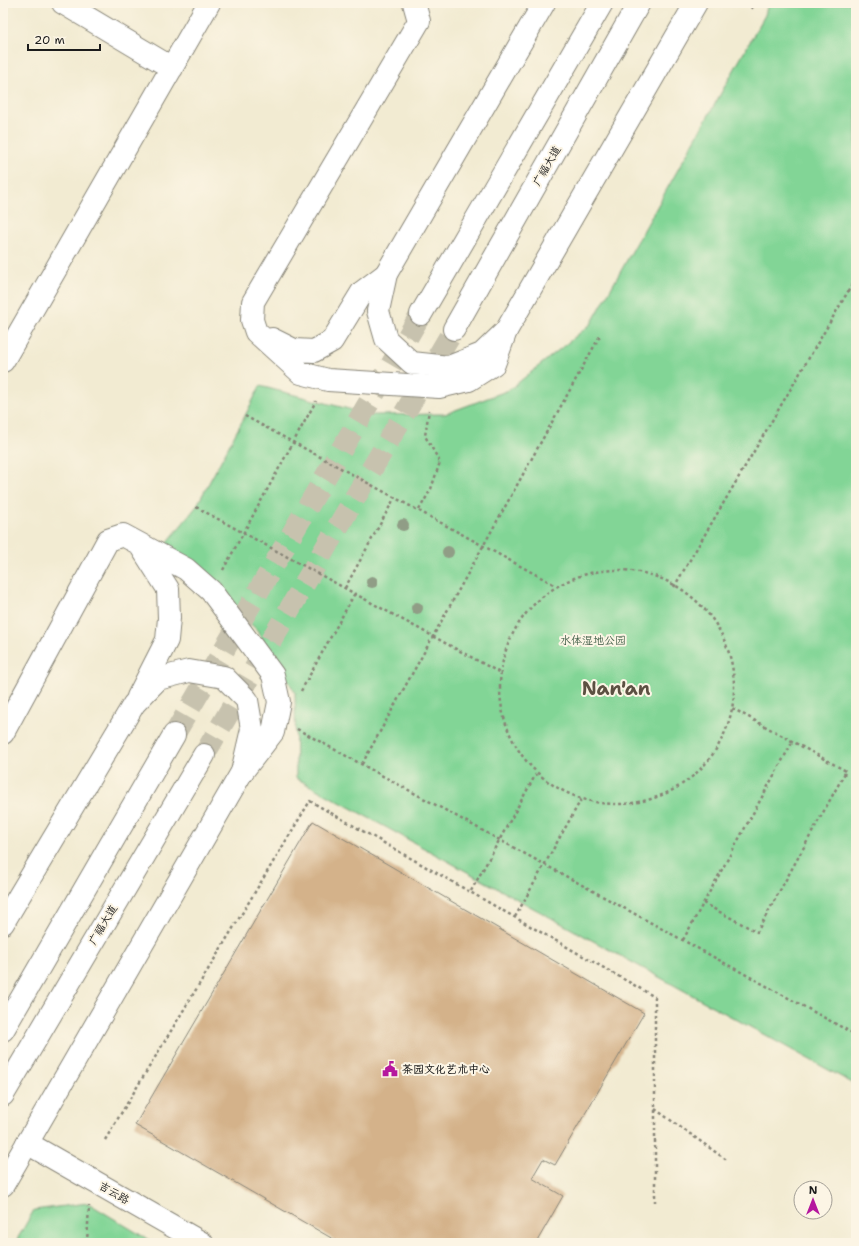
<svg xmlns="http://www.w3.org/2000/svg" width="859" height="1246" viewBox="0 0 859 1246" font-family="'Shantell Sans','LXGW WenKai TC',sans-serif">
<rect width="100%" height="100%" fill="#fcf5e5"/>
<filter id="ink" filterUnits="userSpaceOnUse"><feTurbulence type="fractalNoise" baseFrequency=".025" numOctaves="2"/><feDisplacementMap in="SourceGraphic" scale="8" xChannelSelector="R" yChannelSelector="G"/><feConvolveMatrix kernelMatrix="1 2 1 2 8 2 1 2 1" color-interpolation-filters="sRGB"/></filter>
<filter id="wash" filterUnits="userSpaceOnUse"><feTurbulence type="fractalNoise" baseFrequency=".012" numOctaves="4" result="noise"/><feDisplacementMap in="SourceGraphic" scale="16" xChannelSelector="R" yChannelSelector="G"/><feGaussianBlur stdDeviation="0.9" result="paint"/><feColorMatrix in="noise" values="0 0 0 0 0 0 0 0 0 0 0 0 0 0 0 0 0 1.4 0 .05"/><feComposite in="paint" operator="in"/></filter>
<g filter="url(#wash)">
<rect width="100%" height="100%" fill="#f2ebd2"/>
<path fill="#82d596" stroke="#4f7859" d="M768,3h88v1082l-560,-307 -1,-86 -38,-62 -91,-86 30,-37 49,-91 15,-30 112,29 73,-1 64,-24 82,-66 174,-309z
M88,1203l66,40h-139l19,-33z"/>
<g id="blocks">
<path fill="#d4b28a" d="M313,821l331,192 -89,152 -12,-6 -11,19 31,18 -27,47h-196l-205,-118z"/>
</g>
</g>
<g filter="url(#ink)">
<use href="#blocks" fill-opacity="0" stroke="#878477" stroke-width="1"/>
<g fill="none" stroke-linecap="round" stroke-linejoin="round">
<path stroke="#c7c2ae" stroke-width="22" stroke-dasharray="22 11" stroke-linecap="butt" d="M174,735l247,-421
M204,755l250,-426"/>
<defs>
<path id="minor" d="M63,3l109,65
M414,3l5,18 -166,281 -1,18 4,12 45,41 27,7 111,7 30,-7 25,-16 12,-33
M272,339l22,11 20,1 18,-10 30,-49 24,-18
M3,361l206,-358
M138,697l29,-57 2,-22 -1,-29 -28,-44
M3,733l105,-193 15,-5 63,34 25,22 62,84 6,27 -6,30 -31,40
M27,1143l175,100"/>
<path id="major" d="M544,3l-158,271 -8,37 8,28 26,24 37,4 33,-13 24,-23 190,-328
M421,314l181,-311
M454,329l185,-326
M3,923l131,-219 24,-25 31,-8 35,6 23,23 5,29 -10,43 -239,413
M3,1030l171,-295
M3,1095l201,-340"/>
</defs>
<use href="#minor" stroke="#878477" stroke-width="24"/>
<use href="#major" stroke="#878477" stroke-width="24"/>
<path stroke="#878477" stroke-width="2.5" stroke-dasharray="3 3" stroke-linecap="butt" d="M851,3l5,10
M751,9l5,-6
M856,160l-2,9 2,5
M245,416l310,169
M196,507l306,167
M419,510l12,-21 9,-27 -15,-26 4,-26
M223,570l93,-169
M500 687a117 117 0 1 1 234 0a117 117 0 1 1-234 0Z
M674,587l182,-309
M345,588l50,-91
M301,691l54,-98
M297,729l559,306
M362,764l239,-430
M471,891l65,-117
M703,903l54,29 89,-161 -114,-63
M515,917l67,-119
M683,940l110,-199
M655,1109l73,52
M105,1140l205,-339 345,196v205
M87,1243l2,-37"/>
<use href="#minor" stroke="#fff" stroke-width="22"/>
<use href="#major" stroke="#fff" stroke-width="22"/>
</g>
<g fill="#909d86">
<circle cx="403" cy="525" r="6"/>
<circle cx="448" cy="552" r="6"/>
<circle cx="372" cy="582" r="6"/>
<circle cx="417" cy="608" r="6"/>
</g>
</g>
<defs>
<symbol id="civic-bare" viewBox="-9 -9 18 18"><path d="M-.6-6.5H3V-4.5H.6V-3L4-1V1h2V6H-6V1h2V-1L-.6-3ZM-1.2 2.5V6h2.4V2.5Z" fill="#b5179e" stroke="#fcf5e5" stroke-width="2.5" paint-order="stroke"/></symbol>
</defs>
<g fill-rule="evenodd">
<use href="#civic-bare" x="379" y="1058" width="22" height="22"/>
</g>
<g text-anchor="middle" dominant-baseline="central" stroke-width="4" stroke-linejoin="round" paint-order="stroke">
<g font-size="11" fill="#1c1c1c" stroke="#fcf5e5">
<text transform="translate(547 166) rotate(-60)">广福大道</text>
<text transform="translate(103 925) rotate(-59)">广福大道</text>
<text transform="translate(114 1193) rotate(30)">吉云路</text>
</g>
<g font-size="11" fill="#405d47" stroke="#fcf5e5">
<text x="593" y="640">水体湿地公园</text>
</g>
<g font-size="11" font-weight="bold" fill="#1c1c1c" stroke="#fcf5e5" text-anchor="start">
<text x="402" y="1069">茶园文化艺术中心</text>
</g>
<g font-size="19" font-weight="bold" fill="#5c5042" stroke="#fcf5e5">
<text x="616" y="688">Nan'an</text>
</g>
</g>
<rect width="859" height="1246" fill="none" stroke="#fcf5e5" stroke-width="16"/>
<g transform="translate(813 1200)"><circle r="19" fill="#fcf5e5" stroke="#a29e95"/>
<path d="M0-3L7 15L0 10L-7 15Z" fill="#b5179e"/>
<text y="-6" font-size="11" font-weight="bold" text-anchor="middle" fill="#1c1c1c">N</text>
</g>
<path d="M28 44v6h72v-6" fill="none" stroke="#1c1c1c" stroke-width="2"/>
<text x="34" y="44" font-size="12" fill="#1c1c1c" stroke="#fcf5e5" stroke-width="3" paint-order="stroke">20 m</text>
</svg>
